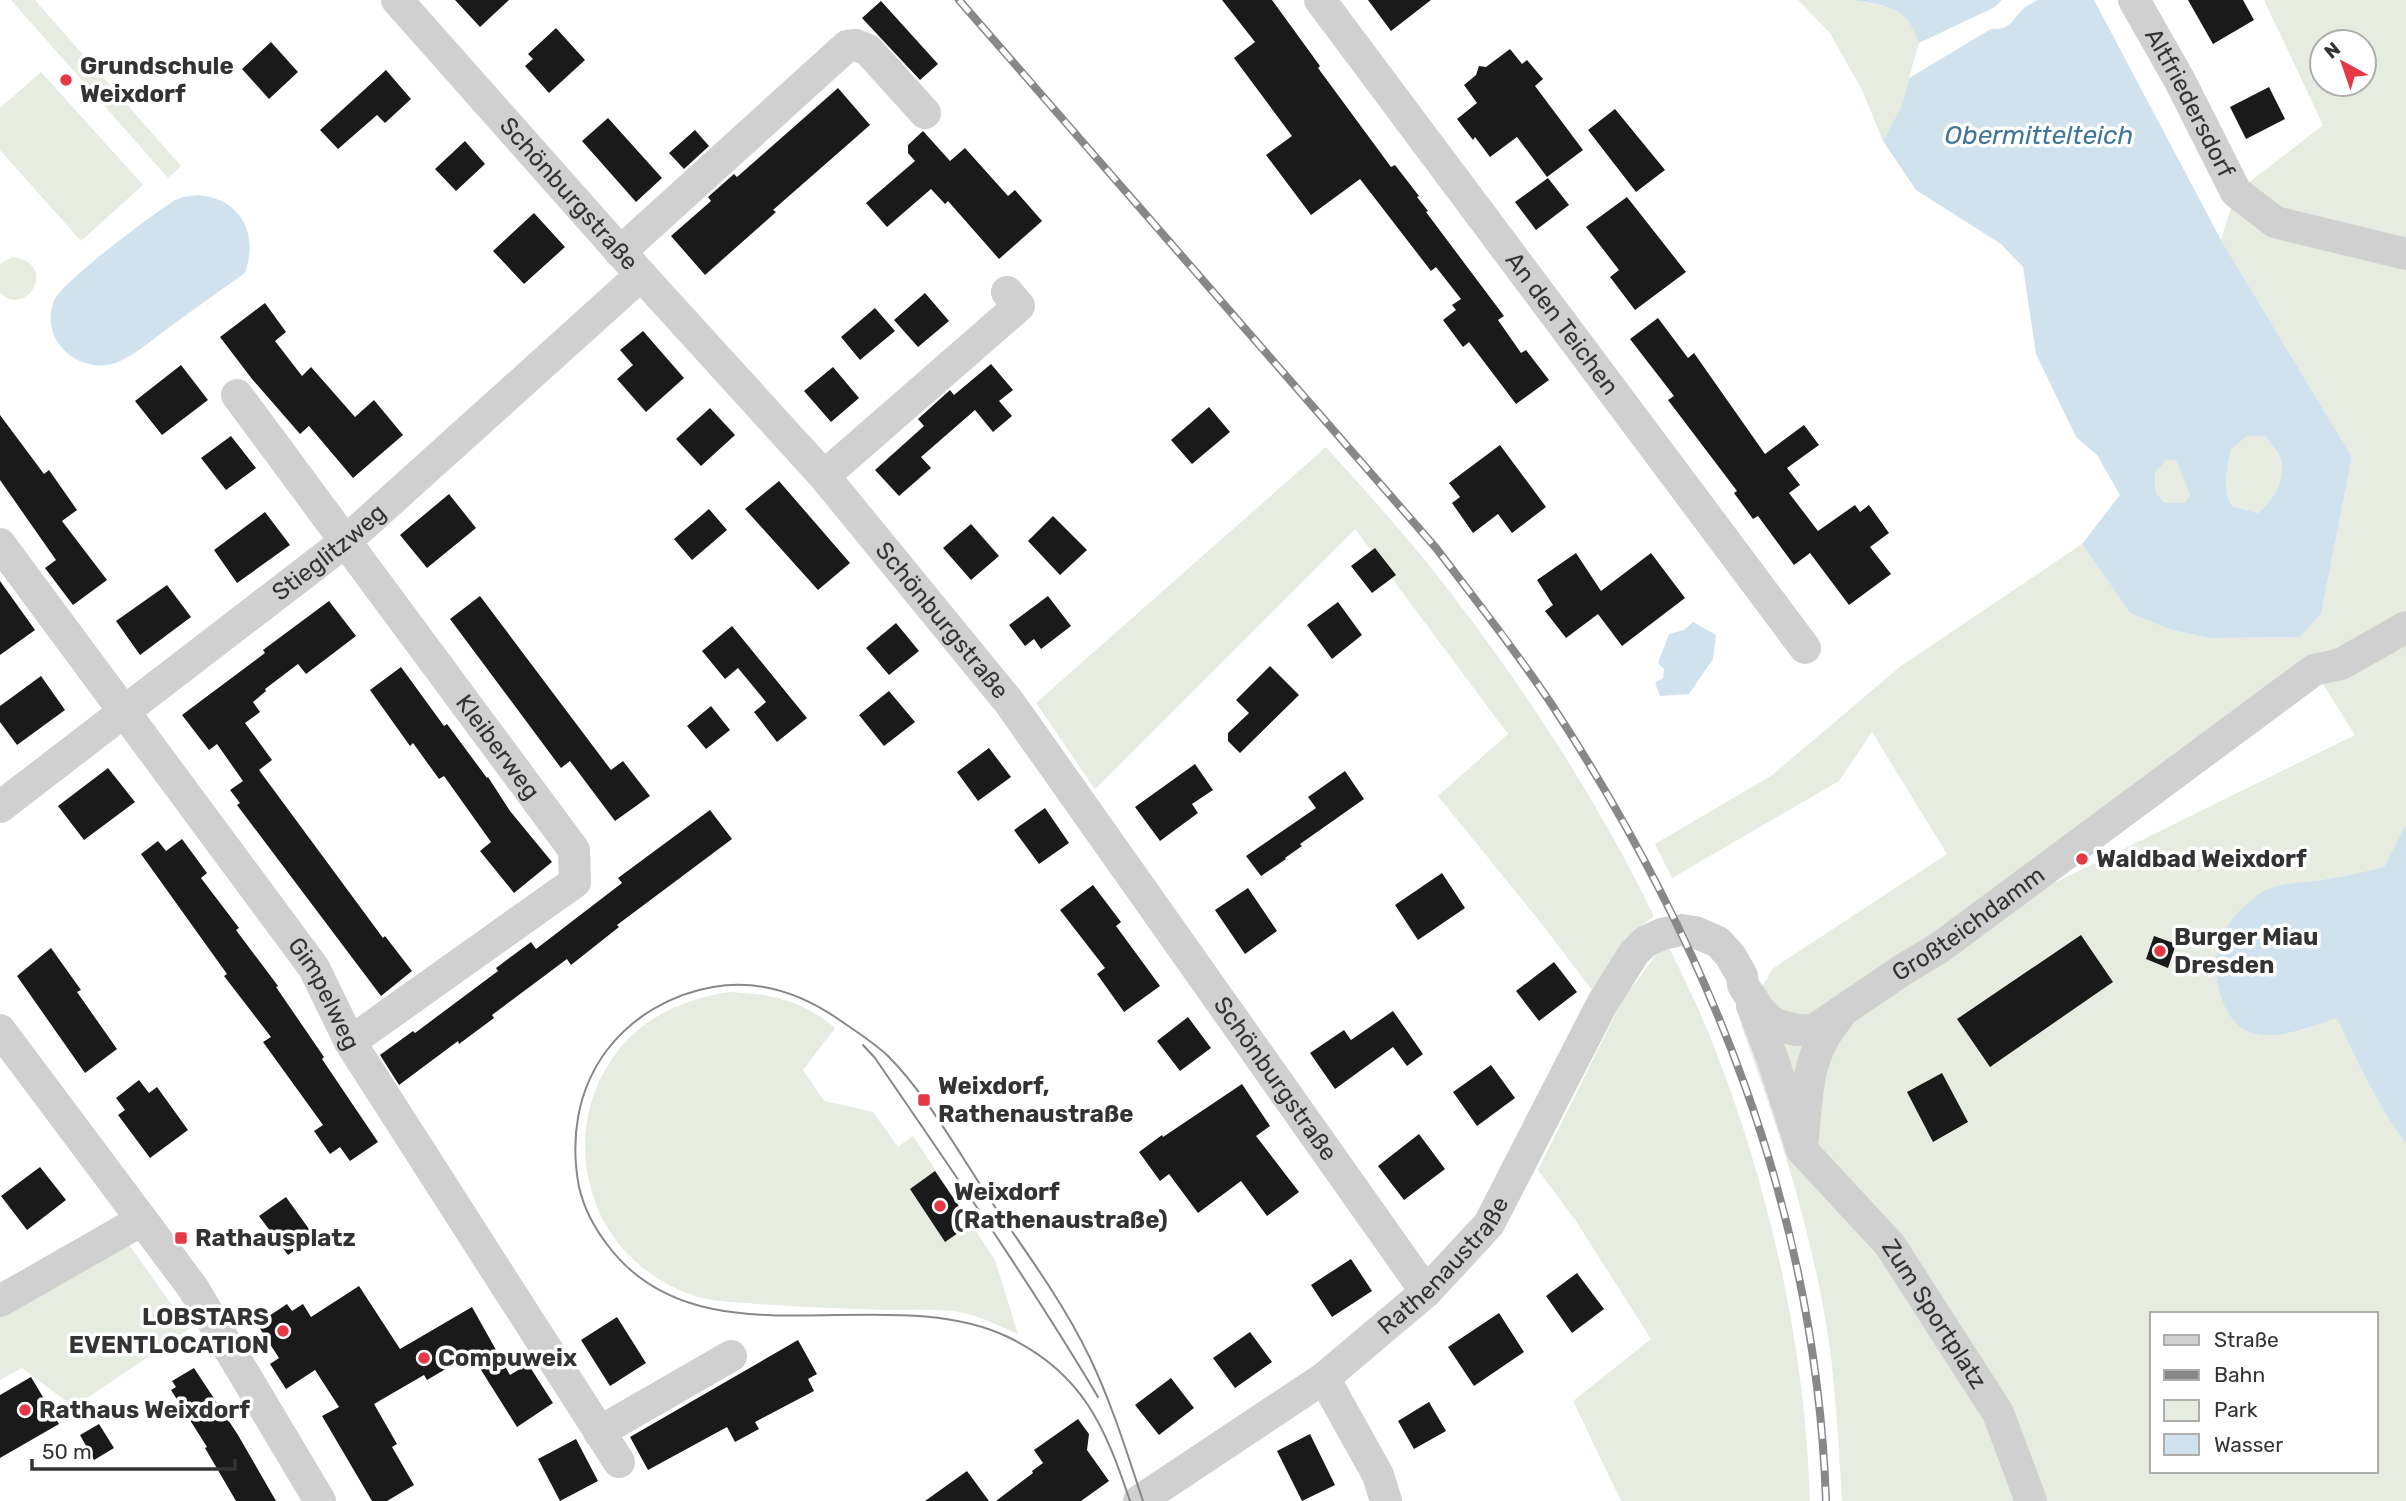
<svg xmlns="http://www.w3.org/2000/svg" width="2406" height="1501" viewBox="0 0 2406 1501" font-family="Rubik,sans-serif">
<rect width="100%" height="100%" fill="#fff"/>
<path fill="#e6ecdf" fill-rule="evenodd" d="M11,0h24l146,166 -13,12z
M1798,0h55l45,9 16,19 5,15 -10,35 -7,27 -19,36 -20,-49 -33,-59z
M2264,0h142v252l-91,-21 -72,-44 80,-62zM2322,42h42v42h-42z
M41,72l102,113 -62,56 -81,-91v-42z
M2233,201l34,27 139,32v360l-55,37 55,-30v197l-22,43c-19,4 -38,9 -57,12 -21,4 -49,2 -67,15 -15,11 -31,27 -39,44 -13,27 -2,81 28,94 27,11 62,-5 88,-15 20,44 40,88 69,127v357h-371l-34,-90 -109,-168 -85,-97 9,-85 10,-27 19,-19 116,-86 -118,82 -18,21 -12,27 -14,92 88,99 106,167 33,84h-184c-3,-53 -6,-106 -13,-159 -16,-108 -51,-215 -88,-317l31,-56 175,-115 -75,-122 -33,49 -167,97 -17,-34 116,-68 130,-110 181,-122 48,69 39,16 39,9 92,-1 21,-23 31,-157 -131,-217zM2314,670l41,65 -374,184 286,-216zM2152,1314h224v157h-224z
M12,257c47,5 16,62 -12,36v-29z
M2247,436h18c5,7 13,15 16,23 5,20 -8,42 -23,54l-26,-7c-11,-18 -4,-38 -1,-58z
M1326,447c33,37 67,74 98,112 89,111 167,229 230,357l-29,23 -30,55 -54,-71 -103,-127 70,-62 -153,-205 -260,260 -59,-86z
M2176,459l14,36 -5,8h-20l-9,-10 -1,-20 11,-13z
M1669,947c14,30 30,61 42,92 58,146 94,304 99,462h-189l-48,-100 78,-62 -75,-118 -38,-51 84,-169 34,-46z
M729,992c43,2 73,8 106,36l-32,42 21,31 49,11 25,35 15,-11 82,124 23,74c-20,-8 -43,-21 -65,-23 -21,-2 -43,-1 -64,-1 -44,-1 -88,-3 -132,-6 -19,-2 -41,-2 -59,-7 -51,-16 -93,-55 -107,-108 -12,-43 -6,-89 19,-127 27,-43 71,-62 119,-70z
M127,1242l62,87 -115,78 -52,-39 -22,12v-64z"/>
<path fill="#cfe2ee" fill-rule="evenodd" d="M1853,0h149l-7,7 -76,36c-13,-39 -31,-36 -66,-43z
M2038,0h56l127,240 131,217 -31,157 -21,23 -92,1 -39,-9 -39,-16 -48,-69 38,-49 -23,-40 -21,-18 -40,-83 -13,-87 -22,-23 -85,-54 -33,-49 19,-36 7,-27 82,-49c20,1 20,-8 32,-20 4,-4 11,-7 15,-9zM2247,436h18c5,7 13,15 16,23 5,20 -8,42 -23,54l-26,-7c-11,-18 -4,-38 -1,-57zM2166,460h10l14,35 -5,8h-20l-9,-10 -1,-20z
M197,195c44,3 62,39 48,78 -26,18 -52,37 -78,56 -16,12 -31,25 -49,33 -37,15 -80,-21 -64,-61 7,-19 97,-85 118,-99 8,-5 17,-6 25,-7z
M1693,622l23,13 -3,24 -24,35 -29,2 -5,-13 8,-5 1,-9 -6,-6 11,-29 15,-4z
M2406,824v320c-29,-39 -49,-83 -69,-126 -27,8 -60,25 -88,14 -30,-12 -41,-67 -28,-94 7,-17 23,-33 38,-44 19,-13 47,-11 68,-15 19,-3 38,-8 57,-12z"/>
<path fill="#1a1a1a" d="M455,0h54l-29,27z
M1222,0h50l48,66 -2,2 73,99 4,-2 24,31 -2,1 11,14 -2,1 78,104 -6,4 23,33 5,-3 23,30 -33,24 -47,-62 -6,5 -20,-27 13,-10 -4,-5 9,-6 -25,-32 -5,4 -71,-92 -49,36 -45,-60 26,-19 -58,-78 21,-16z
M1368,0h63l-40,31z
M2188,0h55l11,20 -41,24z
M881,1l57,63 -18,16 -58,-62z
M556,28l29,32 -36,33 -24,-27 8,-7 -5,-5z
M271,42l27,30 -29,27 -27,-30z
M1510,49l12,15 5,-4 16,19 -8,7 48,64 -36,27 -30,-40 -27,20 -15,-20 -2,3 -16,-21 20,-16 -13,-18 12,-10 3,-9 7,1z
M386,70l25,29 -26,24 -8,-8 -39,34 -18,-19z
M2269,87l16,32 -39,20 -16,-32z
M838,88l32,37 -97,85 3,2 -71,63 -34,-39 40,-35 -3,-4 26,-23 3,3z
M1615,109l50,61 -29,22 -48,-62z
M608,118l54,60 -26,24 -54,-61z
M695,130l14,16 -25,23 -15,-16z
M923,131l27,30 15,-13 43,48 7,-6 27,31 -43,38 -51,-58 -3,3 -14,-15 -44,38 -21,-24 49,-42 -7,-8v-8z
M465,141l20,23 -29,27 -21,-22z
M1548,178l21,27 -33,25 -21,-28z
M1627,197l59,75 -51,38 -25,-33 9,-7 -33,-43z
M534,213l31,34 -41,37 -31,-33z
M925,293l24,28 -31,26 -24,-27z
M265,303l21,29 -11,9 27,35 9,-9 44,50 19,-17 29,35 -50,43 -44,-52 -9,8 -48,-55 -32,-42z
M875,308l20,23 -35,29 -19,-23z
M1658,318l30,40 6,-5 71,101 39,-29 15,20 -32,23 13,17 -11,8 29,38 37,-26 5,7 9,-7 20,28 -19,14 21,27 -42,31 -39,-52 -16,12 -36,-49 -5,3 -19,-26 3,-2 -69,-91 6,-4 -44,-57z
M643,331l41,47 -38,34 -29,-33 16,-14 -13,-15z
M991,364l22,26 -14,11 13,15 -19,16 -18,-22 -54,47 10,11 -32,28 -24,-26 49,-44 -6,-7 32,-29 4,5z
M181,365l27,35 -46,35 -27,-34z
M833,367l26,31 -28,24 -27,-31z
M1209,407l21,25 -38,32 -21,-24z
M710,408l25,27 -34,31 -25,-27z
M0,415l44,59 5,-4 28,40 -15,11 45,59 -34,25 -28,-37 11,-8 -56,-80z
M231,436l25,32 -30,22 -25,-32z
M1500,445l46,62 -34,26 -14,-19 -25,19 -21,-30 8,-6 -11,-14z
M779,481l71,82 -32,27 -73,-81z
M449,494l27,34 -49,40 -27,-33z
M709,509l18,21 -35,30 -18,-21z
M265,512l25,33 -53,38 -23,-33z
M1053,516l34,34 -27,25 -32,-34z
M971,524l28,32 -28,24 -28,-32z
M1375,548l21,27 -24,18 -21,-27z
M1576,553l25,38 50,-38 34,45 -63,48 -24,-32 -32,24 -21,-27 8,-6 -16,-25z
M0,581l35,49 -35,25z
M167,585l24,32 -51,38 -24,-34z
M480,596l131,174 12,-9 27,35 -35,25 -45,-60 -9,7 -111,-149z
M1048,596l23,30 -30,23 -7,-10 -9,7 -16,-21z
M329,601l27,35 -50,38 -8,-10 -33,25 1,2 -13,11 7,10 -15,11 27,37 -13,10 124,168 2,-2 27,35 -31,25 -144,-191 3,-2 -10,-13 13,-9 -26,-37 -8,6 -27,-35 83,-62 -2,-3z
M1338,602l24,33 -30,24 -25,-34z
M896,623l23,28 -30,24 -23,-27z
M732,626l75,92 -30,24 -23,-30 12,-10 -28,-34 -13,11 -23,-28z
M1270,666l29,29 -59,58 -12,-12v-8l21,-20 -13,-13z
M401,667l43,59 3,-2 40,54 1,-1 22,34 42,51 -38,31 -34,-42 11,-9 -47,-66 -5,3 -26,-36 -3,3 -40,-56z
M41,676l24,34 -48,35 -17,-23v-16z
M889,691l26,31 -31,24 -25,-31z
M711,706l19,24 -24,19 -19,-23z
M989,748l22,29 -33,24 -21,-29z
M1195,764l18,26 -21,14 6,9 -38,28 -25,-34z
M108,768l27,34 -51,38 -26,-34z
M1345,771l19,28 -64,45 2,2 -17,12 1,1 -25,17 -15,-20 70,-48 -8,-11z
M1045,808l24,35 -30,21 -25,-34z
M710,810l22,29 -115,86 2,2 -48,38 -4,-6 -75,56 2,3 -35,26 -1,-3 -59,44 -19,-30 33,-24 2,2 83,-62 -2,-3 35,-26 5,7 86,-66 -4,-5z
M182,839l25,34 -6,5 38,50 -3,2 42,56 -2,1 48,70 -2,2 56,83 -28,19 -10,-14 -10,7 -16,-23 9,-6 -60,-83 8,-5 -47,-61 3,-2 -86,-120 17,-13 8,10z
M1442,873l23,35 -47,32 -23,-35z
M1093,885l28,37 -5,4 44,60 -36,26 -27,-38 8,-6 -45,-58z
M1248,888l29,43 -32,23 -30,-44z
M2081,935l32,47 -123,85 -33,-48z
M2154,936l22,8 -8,24 -22,-9z
M51,948l30,42 -4,2 40,57 -32,24 -68,-97z
M1554,962l23,30 -38,29 -23,-30z
M1393,1011l30,43 -16,12 -14,-19 -58,42 -25,-36 34,-23 7,10z
M1188,1017l23,31 -31,23 -23,-30z
M1491,1065l24,33 -38,28 -24,-34z
M1942,1073l26,49 -35,20 -26,-50z
M139,1080l10,13 8,-6 31,43 -38,28 -32,-43 7,-5 -9,-12z
M1242,1084l28,42 -14,10 43,56 -32,24 -26,-35 -43,32 -29,-39 -9,7 -21,-29 23,-17 1,2z
M1419,1134l26,35 -41,31 -26,-34z
M40,1167l26,33 -39,30 -26,-34z
M935,1171l36,53 -26,18 -35,-53z
M286,1197l28,39 -26,19 -29,-39z
M1351,1259l21,32 -40,26 -21,-32z
M1577,1273l27,36 -32,24 -26,-37z
M359,1286l41,63 72,-42 38,68 18,-11 25,39 -36,24 -46,-73 -44,26 -3,-5 -50,29 23,40 -5,3 22,38 -27,16h-15l-50,-85 17,-9 -24,-37 -29,19 -16,-25 9,-6 -22,-34 30,-20 5,7 11,-7 8,13z
M1499,1313l25,39 -50,34 -26,-39z
M617,1317l29,46 -36,23 -29,-46z
M1250,1332l22,30 -37,26 -22,-30z
M798,1340l19,34 -9,5 6,12 -59,31 4,7 -24,13 -8,-15 -79,43 -18,-33z
M194,1368l44,67 38,66h-40l-31,-53 2,-1 -36,-57 5,-3 -4,-6z
M31,1377l28,47 -59,34v-63z
M1171,1378l23,30 -35,27 -24,-30z
M1429,1402l17,29 -32,18 -16,-28z
M1078,1419l11,15 -2,16 22,31 -28,20h-85l37,-28 -1,-2 11,-8 -9,-13z
M99,1424l15,24 -20,12 -14,-25z
M1310,1434l25,51 -33,16 -25,-50z
M576,1439l22,42 -38,20 -22,-42z
M967,1471l22,30h-64z"/>
<g fill="none" stroke-linecap="round" stroke-linejoin="round">
<g stroke="#d0d0d0" stroke-width="32">
<path id="s1" d="M397,0l244,275 183,201 185,226 417,590"/>
<path id="s2" d="M1320,0l485,648"/>
<path id="s3" d="M2134,0l46,81 56,111 39,30 131,32"/>
<path d="M620,252l227,-206 9,-1 12,5 57,63"/>
<path id="s4" d="M237,395l337,455 1,32 -225,160"/>
<path d="M824,476l195,-170 -12,-14"/>
<path id="s5" d="M0,544l314,424 36,74 269,420"/>
<path id="s6" d="M0,807l346,-266 295,-266"/>
<path id="s7" d="M1752,1006l20,51 30,93 88,95 108,168 33,88"/>
<path d="M0,1030l193,258 127,213"/>
<path d="M1803,1138c4,-46 4,-86 36,-122"/>
<path d="M0,1301l142,-81"/>
<path d="M1324,1378l54,97 8,26"/>
<path d="M599,1432l132,-76"/>
<path id="s8" d="M1139,1501l185,-123 102,-86 63,-68 113,-220 32,-51 11,-11 17,-8 19,-4 14,2 23,10 12,13 12,21 1,9 17,26 14,13 22,6h18l90,-61 35,-21 375,-278 27,-6 65,-37"/>
</g>
<path stroke="#888" stroke-width="2" d="M863,1045l12,13c76,111 154,223 223,339
M1130,1501c-25,-74 -47,-128 -122,-164 -123,-59 -305,32 -399,-90 -14,-18 -25,-38 -30,-60 -9,-48 -2,-97 28,-137 26,-34 65,-56 106,-63 47,-8 90,7 128,34 16,11 32,21 47,35 39,39 72,99 103,145 35,51 72,101 99,157 22,46 37,95 53,143"/>
<defs>
<path id="rail" d="M959,0l477,548c39,51 80,103 116,157 158,242 264,505 274,796"/>
</defs>
<use href="#rail" stroke="#888" stroke-width="8"/>
<use href="#rail" stroke="#fff" stroke-width="5" stroke-dasharray="16" stroke-linecap="butt"/>
</g>
<g fill="#e63946" stroke="#fff" stroke-width="2.5">
<circle cx="66" cy="80" r="7"/>
<circle cx="2082" cy="859" r="7"/>
<circle cx="2160" cy="951" r="7"/>
<rect x="917" y="1093" width="14" height="14" rx="3.5"/>
<circle cx="940" cy="1206" r="7"/>
<rect x="174" y="1231" width="14" height="14" rx="3.5"/>
<circle cx="283" cy="1331" r="7"/>
<circle cx="424" cy="1358" r="7"/>
<circle cx="25" cy="1410" r="7"/>
</g>
<g text-anchor="middle" dominant-baseline="central" stroke-width="7" stroke-linejoin="round" paint-order="stroke">
<g font-size="24" font-weight="bold" fill="#333" stroke="#fff" text-anchor="start">
<text x="80" y="66">Grundschule<tspan x="80" dy="28">Weixdorf</tspan></text>
<text x="2096" y="859">Waldbad Weixdorf</text>
<text x="2174" y="937">Burger Miau<tspan x="2174" dy="28">Dresden</tspan></text>
<text x="938" y="1086">Weixdorf,<tspan x="938" dy="28">Rathenaustraße</tspan></text>
<text x="954" y="1192">Weixdorf<tspan x="954" dy="28">(Rathenaustraße)</tspan></text>
<text x="195" y="1238">Rathausplatz</text>
<text x="269" y="1317" text-anchor="end">LOBSTARS<tspan x="269" dy="28">EVENTLOCATION</tspan></text>
<text x="438" y="1358">Compuweix</text>
<text x="39" y="1410">Rathaus Weixdorf</text>
</g>
<g font-size="24" fill="#333" stroke="#fff">
<text stroke="none"><textPath href="#s3" startOffset="117">Altfriedersdorf</textPath></text>
<text stroke="none"><textPath href="#s1" startOffset="259">Schönburgstraße</textPath></text>
<text stroke="none"><textPath href="#s2" startOffset="404">An den Teichen</textPath></text>
<text stroke="none"><textPath href="#s6" startOffset="416">Stieglitzweg</textPath></text>
<text stroke="none"><textPath href="#s1" startOffset="826">Schönburgstraße</textPath></text>
<text stroke="none"><textPath href="#s4" startOffset="438">Kleiberweg</textPath></text>
<text stroke="none"><textPath href="#s8" startOffset="1178">Großteichdamm</textPath></text>
<text stroke="none"><textPath href="#s5" startOffset="555">Gimpelweg</textPath></text>
<text stroke="none"><textPath href="#s1" startOffset="1393">Schönburgstraße</textPath></text>
<text stroke="none"><textPath href="#s8" startOffset="387">Rathenaustraße</textPath></text>
<text stroke="none"><textPath href="#s7" startOffset="364">Zum Sportplatz</textPath></text>
</g>
<g font-size="26" font-style="italic" fill="#3f7597" stroke="#fff">
<text x="2039" y="135">Obermittelteich</text>
</g>
</g>
<rect x="2150" y="1312" width="228" height="161" fill="#ffffff" stroke="#adadad" stroke-width="2"/>
<rect x="2164" y="1335" width="35" height="10" fill="#d0d0d0" stroke="#adadad" stroke-width="2"/>
<text x="2214" y="1347" font-size="21" fill="#333333">Straße</text>
<rect x="2164" y="1370" width="35" height="10" fill="#888888" stroke="#adadad" stroke-width="2"/>
<text x="2214" y="1382" font-size="21" fill="#333333">Bahn</text>
<rect x="2164" y="1400" width="35" height="21" fill="#e6ecdf" stroke="#adadad" stroke-width="2"/>
<text x="2214" y="1417" font-size="21" fill="#333333">Park</text>
<rect x="2164" y="1434" width="35" height="21" fill="#cfe2ee" stroke="#adadad" stroke-width="2"/>
<text x="2214" y="1452" font-size="21" fill="#333333">Wasser</text>
<g transform="translate(2343 63) rotate(320)"><circle r="33" fill="#ffffff" stroke="#adadad" stroke-width="2"/>
<path d="M0-5L12 26L0 18L-12 26Z" fill="#e63946"/>
<text y="-10" font-size="19" font-weight="bold" text-anchor="middle" fill="#333333">N</text>
</g>
<path d="M32 1459v10h203v-10" fill="none" stroke="#333333" stroke-width="3.5"/>
<text x="42" y="1459" font-size="21" fill="#333333" stroke="#ffffff" stroke-width="5" paint-order="stroke">50 m</text>
</svg>
